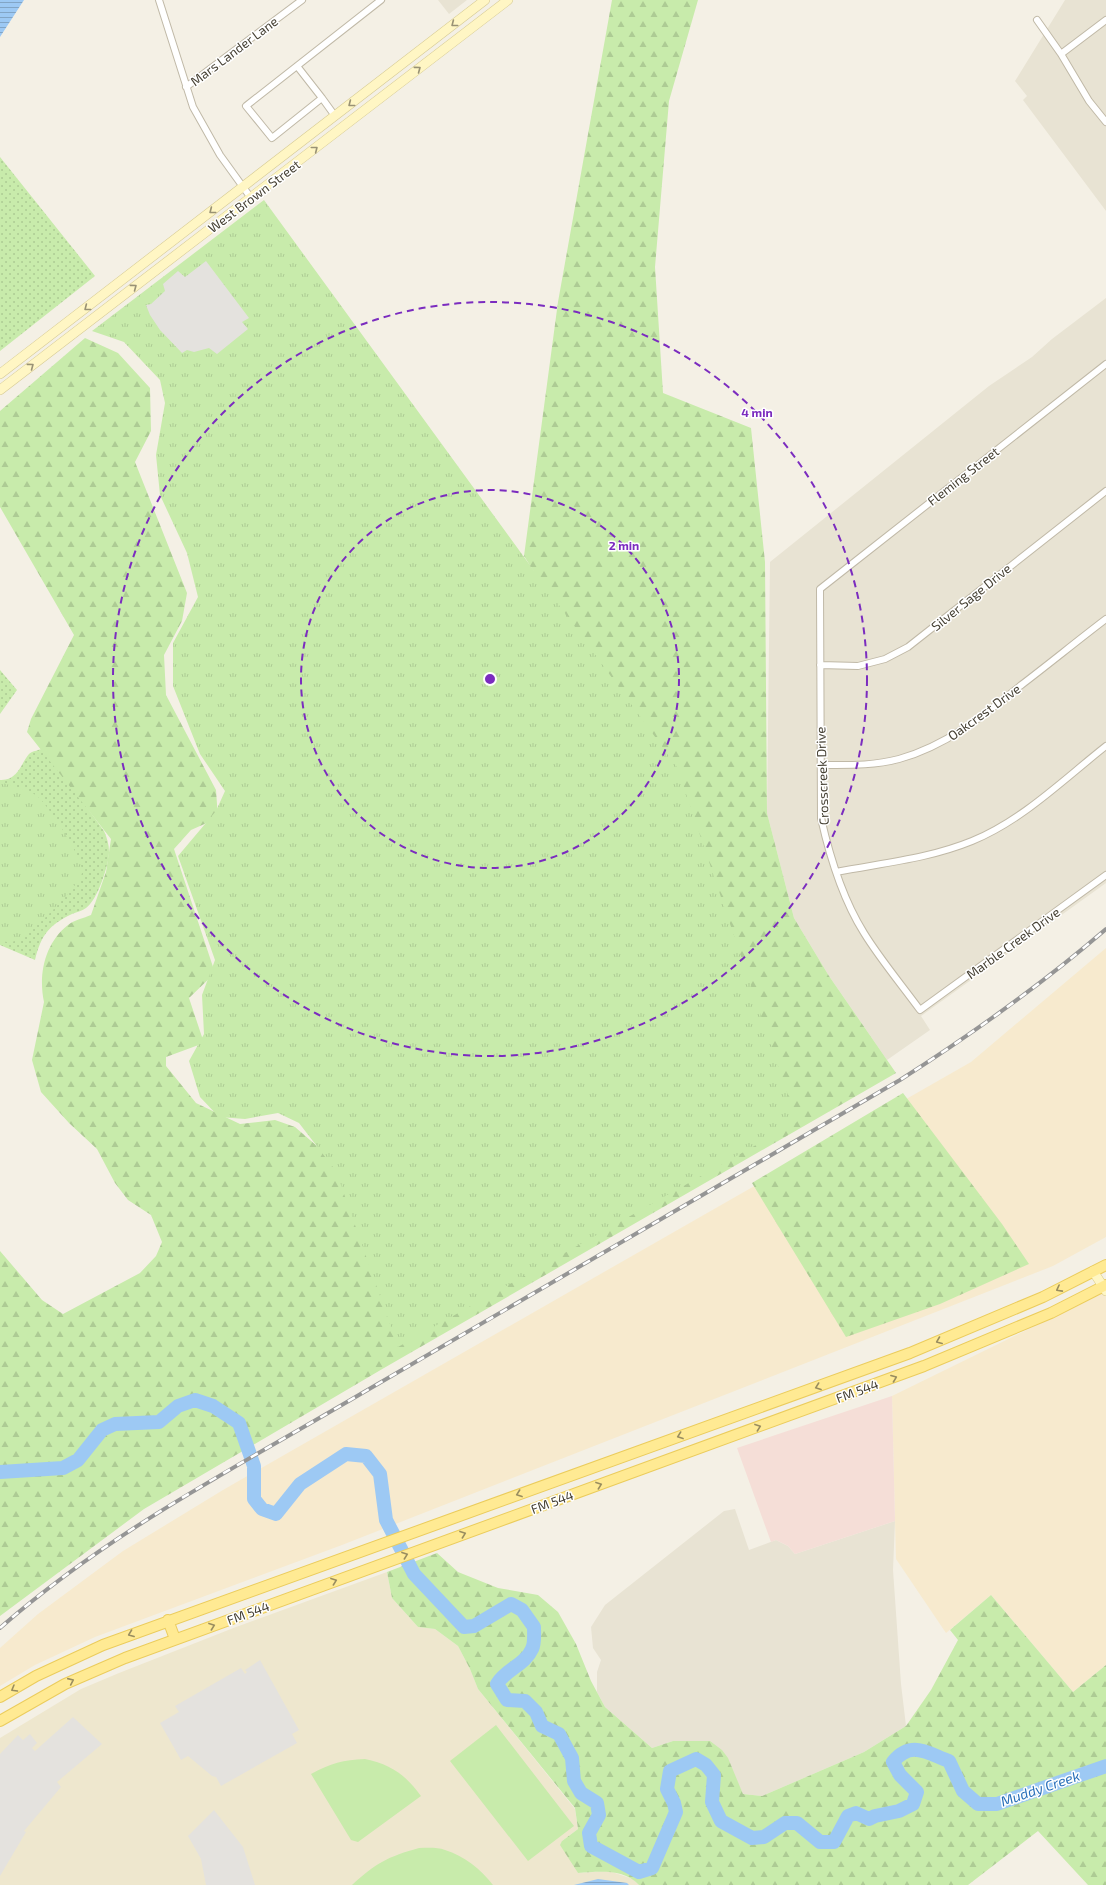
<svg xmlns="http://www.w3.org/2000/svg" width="1106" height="1885" viewBox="0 0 1106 1885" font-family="'Exo 2',sans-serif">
<defs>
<pattern id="grass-dots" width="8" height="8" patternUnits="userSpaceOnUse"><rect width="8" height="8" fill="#c8ebab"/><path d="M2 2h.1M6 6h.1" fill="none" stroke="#adcb94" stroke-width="1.8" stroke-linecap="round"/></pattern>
<pattern id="forest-firs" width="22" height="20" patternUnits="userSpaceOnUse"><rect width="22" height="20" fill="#c8ebab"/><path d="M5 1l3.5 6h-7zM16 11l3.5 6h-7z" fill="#adcb94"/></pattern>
<pattern id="park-tufts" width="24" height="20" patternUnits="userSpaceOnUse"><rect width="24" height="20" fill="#c8ebab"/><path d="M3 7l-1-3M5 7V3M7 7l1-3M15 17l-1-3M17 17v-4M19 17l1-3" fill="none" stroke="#adcb94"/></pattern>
<pattern id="water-rules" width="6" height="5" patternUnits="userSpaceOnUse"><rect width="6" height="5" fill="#9dc9f4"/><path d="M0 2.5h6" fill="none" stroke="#82a5c6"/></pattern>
</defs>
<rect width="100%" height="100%" fill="#f4f0e5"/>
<path fill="#e8e3d3" d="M438,0h29l-18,14z
M1065,0h41v211l-83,-111 4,-4 -12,-15z
M1106,298v585l-185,133 9,14 -43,30 -58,-84 -35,-58 -27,-105 3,-251 219,-176 43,-29 20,-18z
M735,1509l14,41 27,-10 12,6 7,8 100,-33 -2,49 8,114 5,42 -42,26 -102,44 -19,-2 -8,-17 -62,-36 -21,7 -47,-41 -8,-15v-20l4,-12 -8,-12 -2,-21 14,-22 119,-94z"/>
<path fill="#f7eace" d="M1106,948v289l-53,29 -711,279 -247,92 -60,28 -35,21v-38l38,-34 85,-63 100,-61 748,-428z
M1106,1291v374l-33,27 -82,-97 -45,38 -50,-74 -4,-163z"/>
<path fill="#eee7ce" d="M387,1572l5,26 26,29 17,2 23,17 12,23 8,20 97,120 3,20 -16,12 16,32 31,-2 24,8 6,6h-639v-147l81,-49 38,-16 117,-46z"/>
<path fill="#f5ded7" d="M892,1396l3,125 -100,33 -7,-8 -12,-6 -5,2 -34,-94z"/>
<path fill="url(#grass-dots)" d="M0,157l95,119 -95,75z
M0,670l17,20 -17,24z
M44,748l60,83c3,7 5,13 5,21 0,13 -12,49 -23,56 -4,3 -10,4 -14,6 -23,11 -31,21 -37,46l-35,-15v-165c18,1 21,-17 29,-26 3,-3 11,-4 15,-6z"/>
<path fill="url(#forest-firs)" d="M612,0h86l-29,101 -14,166 8,126 88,35 14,134 2,251 27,105 35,58 67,97 -512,295 -240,141 -144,107v-365l42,49 21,14 77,-41 16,-17 6,-14 -11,-27 -23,-15 -13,-17 -18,-34 -28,-26 -28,-31 -9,-32 12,-58c-6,-28 1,-59 24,-77 6,-5 16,-7 23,-10l15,-43 5,-33 -84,-107 4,-13 43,-84 -74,-128v-96l85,-73 33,15 32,35 1,43 -16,31 52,131 -5,28 -18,34 2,40 50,95 2,28 -27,12 -17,19 41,124 -26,25 15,45 -38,14v9l30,37 44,21 35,-4 20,7 53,46 232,-529 -56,-88 34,-254z
M903,1093l99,131 27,40 -89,40 -94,33 -94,-154z
M437,1553l21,19 40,16 40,7 20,17 18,32 15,37 14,26 47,41 21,-7h37l12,9 6,8 15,36 19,2 102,-44 42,-26 25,-36 27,-50 -8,-10 41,-35 82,97 33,-27v220h-18l-50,-54 -70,54h-329c-16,-17 -41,-13 -61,-12l-18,-28 2,-4 16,-12 -3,-21 -97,-119 -8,-20 -12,-23 -23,-17 -17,-2 -26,-29 -5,-26z"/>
<path fill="url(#park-tufts)" d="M264,200l413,567 120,355 -399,225 -62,-176 -37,-48 -21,-10 -33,6 -26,-2 -19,-20 -11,-36 15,-27 -2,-39 13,-35 -37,-104 38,-45 9,-20 -25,-37 -27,-68v-43l25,-46 -11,-44 -27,-58 -4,-40 9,-52 -5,-23 -36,-38 -32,-11z
M0,782c9,3 30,8 37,14 11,9 48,64 45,77 -3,13 -54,65 -67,68 -5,2 -10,1 -15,-1z"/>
<path fill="#c8ebab" d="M496,1725l78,101 -46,35 -78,-100z
M365,1759c25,5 41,16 56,37l-63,46 -7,-2 -40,-66c20,-11 32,-14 54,-15z
M419,1848c8,0 18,-1 26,2 19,6 36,19 48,35h-141c24,-22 35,-28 67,-37z"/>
<path fill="#e4e2de" d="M206,261l43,57 -7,4 6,7 -31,25 -8,-6 -15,4 -7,-2 -5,3 -22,-23 -10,-15 -4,-10 5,-1 14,-13 -2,-7 15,-13 7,6z
M260,1660l39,70 -7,4 5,9 -76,43 -5,-9 -4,-1 -24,-20 -7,4 -21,-37 19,-11 -4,-6 66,-38 4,6 2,-2 -2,-2z
M73,1717l29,27 -45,38 4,5 -37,44 2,1 -26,44v-122l18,-19 5,5 7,-6 7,9 -5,5 3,3z
M214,1810l29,37 12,38h-49l-5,-26 -13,-23z"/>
<path fill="url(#water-rules)" d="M0,0h24l-24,37z
M598,1879l29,4 2,2h-55z"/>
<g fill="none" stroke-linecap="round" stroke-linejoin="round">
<path stroke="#9dc9f4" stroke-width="14" d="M0,1472l63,-4 15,-8 24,-30 13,-6 44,-2 19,-16 17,-6 18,6 26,17 15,43v33l8,10 14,5 24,-30 46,-30 20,2 14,18 6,46 28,54 50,53 10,-1 37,-22 11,6 12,17c0,7 1,16 -2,22 -7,16 -26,20 -35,35l10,16 18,1 11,11 6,14 17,8 13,24 2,23 7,12 16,10 2,12 -10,18 2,13 48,26 13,-4 24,-56 -2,-9 -7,-14 3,-18 26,-12 10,6 8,10 -2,27 9,19 20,11 11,6 12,-1 21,-14h12l23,19h14l14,-26 8,-3 13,6 6,-3 24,-5 14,-7 4,-12 -17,-17 -7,-13c18,-22 34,-9 56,-1l14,30 15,13h19l109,-38"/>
<defs>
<path id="street" d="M159,0l34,107 27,48 31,43
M1037,20l24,34 28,47 17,21
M1061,54l45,-34
M297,66l25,32 -50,40 -26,-32 135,-106
M186,87l116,-87
M322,98l13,18
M1106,364l-286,225 1,229c9,40 21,80 43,115 16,26 37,51 56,77l186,-135
M820,665l38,1 27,-7 23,-12 198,-156
M821,765c27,0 52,1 78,-6 47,-13 84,-43 121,-73 29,-22 57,-45 86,-67
M836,872c46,-9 92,-13 136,-31 51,-21 92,-62 134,-95"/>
<path id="secondary" d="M0,374l485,-374
M0,390l508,-390
M1093,1271l13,20"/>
<path id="primary" d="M168,1620l7,19
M0,1697l36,-21 67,-31 807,-292 133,-56 63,-32
M0,1721l65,-37 60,-26 799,-292 127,-53 55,-28"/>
</defs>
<use href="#street" stroke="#c0b9a7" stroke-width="8"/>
<use href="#secondary" stroke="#d6ca92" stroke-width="10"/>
<use href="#primary" stroke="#ebcc5c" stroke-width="12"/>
<use href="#street" stroke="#fff" stroke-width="6"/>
<use href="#secondary" stroke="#fff6c4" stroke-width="9"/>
<use href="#primary" stroke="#ffea93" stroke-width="10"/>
<defs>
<path id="rail" d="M0,1628c112,-98 237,-161 364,-236 179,-104 357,-208 536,-312 72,-46 141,-95 206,-151"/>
</defs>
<use href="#rail" stroke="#959595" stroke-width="4"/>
<use href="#rail" stroke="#fff" stroke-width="2.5" stroke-dasharray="8" stroke-linecap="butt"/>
</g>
<defs><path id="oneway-chevron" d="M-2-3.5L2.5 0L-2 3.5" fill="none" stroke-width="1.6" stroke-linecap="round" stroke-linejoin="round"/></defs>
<g stroke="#999275">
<use href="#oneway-chevron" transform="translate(454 24) rotate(142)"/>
<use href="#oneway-chevron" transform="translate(418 69) rotate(-37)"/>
<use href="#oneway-chevron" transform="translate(351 104) rotate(142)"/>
<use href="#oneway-chevron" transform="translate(315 149) rotate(-38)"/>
<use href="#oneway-chevron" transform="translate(212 211) rotate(142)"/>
<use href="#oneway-chevron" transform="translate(134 287) rotate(-37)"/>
<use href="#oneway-chevron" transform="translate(87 308) rotate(142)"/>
<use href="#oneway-chevron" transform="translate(31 366) rotate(-37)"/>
</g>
<g stroke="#998d5f">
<use href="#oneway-chevron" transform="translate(1059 1289) rotate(152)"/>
<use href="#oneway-chevron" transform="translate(939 1341) rotate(158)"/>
<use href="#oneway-chevron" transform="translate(894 1378) rotate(-21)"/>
<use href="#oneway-chevron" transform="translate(818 1387) rotate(160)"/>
<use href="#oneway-chevron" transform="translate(758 1427) rotate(-20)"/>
<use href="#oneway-chevron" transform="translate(680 1436) rotate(160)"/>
<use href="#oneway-chevron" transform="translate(599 1485) rotate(-20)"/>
<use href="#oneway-chevron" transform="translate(519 1494) rotate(160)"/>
<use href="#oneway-chevron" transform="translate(463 1534) rotate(-20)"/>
<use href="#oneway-chevron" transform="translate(405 1555) rotate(-20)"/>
<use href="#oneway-chevron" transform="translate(334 1581) rotate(-20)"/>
<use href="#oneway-chevron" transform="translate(212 1626) rotate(-20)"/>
<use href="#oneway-chevron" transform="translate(131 1634) rotate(159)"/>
<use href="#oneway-chevron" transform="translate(71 1681) rotate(-24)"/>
<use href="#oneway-chevron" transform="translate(14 1689) rotate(150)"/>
</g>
<g fill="none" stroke="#7b2cbf" stroke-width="2" stroke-dasharray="7 5">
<circle cx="490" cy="679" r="189"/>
<circle cx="490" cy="679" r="377"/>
</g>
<g text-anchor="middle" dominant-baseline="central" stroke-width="3" stroke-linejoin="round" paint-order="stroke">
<g font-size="13" fill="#464134" stroke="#fff">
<text transform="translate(234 51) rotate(-37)">Mars Lander Lane</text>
<text transform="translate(254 196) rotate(-37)">West Brown Street</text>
<text transform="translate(963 476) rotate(-38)">Fleming Street</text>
<text transform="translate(971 597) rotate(-39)">Silver Sage Drive</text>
<text transform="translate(984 712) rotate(-36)">Oakcrest Drive</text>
<text transform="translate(822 776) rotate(-92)">Crosscreek Drive</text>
<text transform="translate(1013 943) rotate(-36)">Marble Creek Drive</text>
<text transform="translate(857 1391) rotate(-20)">FM 544</text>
<text transform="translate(552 1502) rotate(-20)">FM 544</text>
<text transform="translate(248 1613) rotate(-20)">FM 544</text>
</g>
<g font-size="14" font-style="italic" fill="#276eb9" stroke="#fff">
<text transform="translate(1040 1788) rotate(-19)">Muddy Creek</text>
</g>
</g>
<circle cx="490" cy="679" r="6" fill="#7b2cbf" stroke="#fff" stroke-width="2"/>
<g font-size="12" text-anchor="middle" font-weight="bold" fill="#7b2cbf" stroke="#fff" stroke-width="3" stroke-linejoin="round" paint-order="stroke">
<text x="757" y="417">4 min</text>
<text x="624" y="550">2 min</text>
</g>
</svg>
